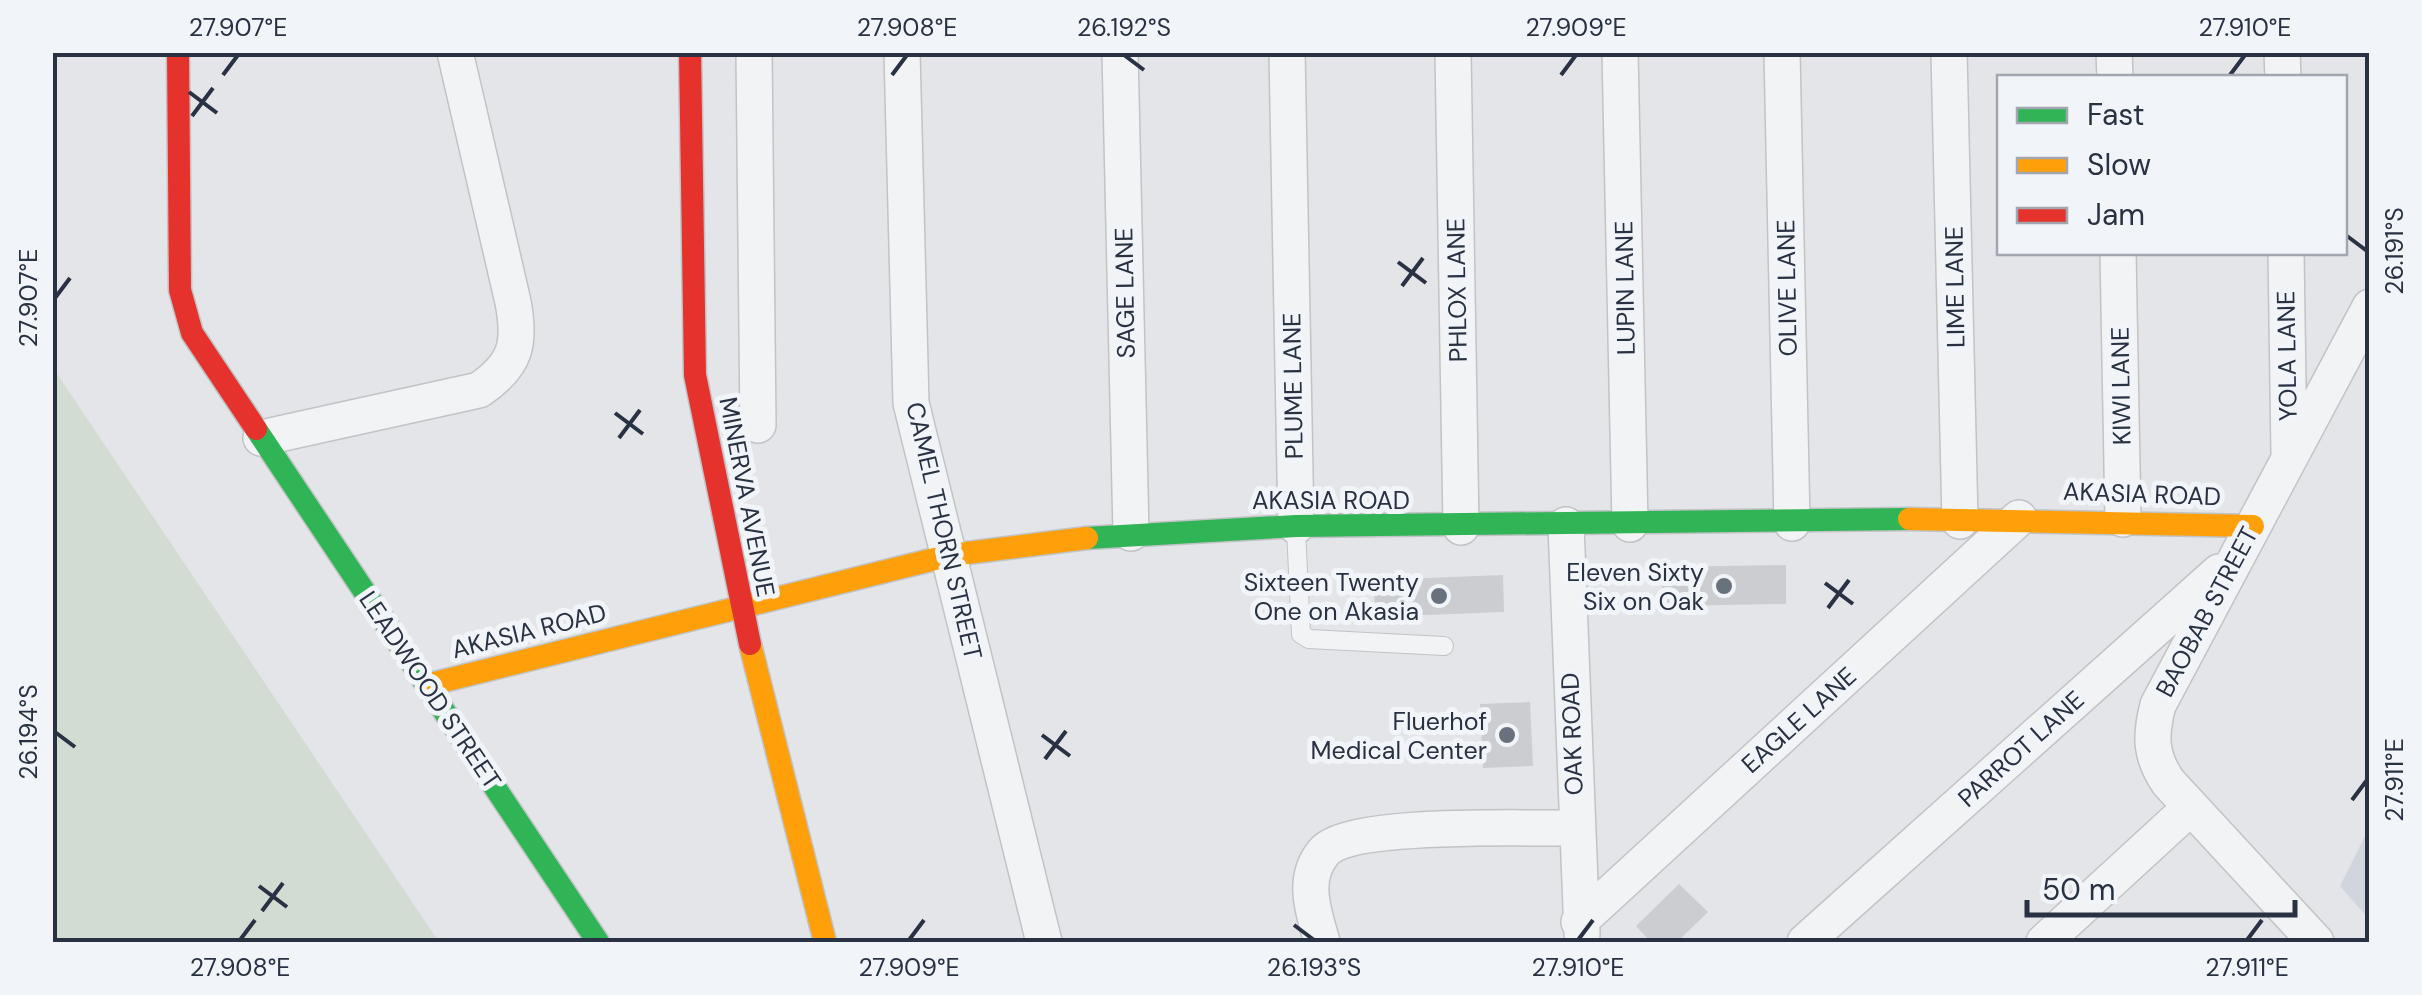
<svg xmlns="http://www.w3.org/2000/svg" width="2422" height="995" viewBox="0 0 2422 995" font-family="'DM Sans',sans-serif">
<rect width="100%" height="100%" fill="#e3e5e8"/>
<path fill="#d1d5dc" d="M2369,828v91l-29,-33z"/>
<path fill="#d3dcd3" d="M53,348v20l386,574h-386z"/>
<path fill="#cbcdd1" d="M1786,565v39l-124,2v-39z
M1503,575l1,37 -129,5 -1,-37z
M1530,702l3,64 -50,2 -3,-64z
M1679,884l29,28 -31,30h-26l-15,-16z"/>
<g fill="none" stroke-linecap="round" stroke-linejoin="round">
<defs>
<path id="lane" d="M1296,529l5,105 8,5 135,7"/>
<path id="street" d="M754,52l4,373
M902,52l9,351 133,539
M1120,52l11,481
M1287,52l9,474
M1453,52l8,475
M1620,52l10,472
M1782,52l10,471
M1949,52l11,469
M2114,52l1,26
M2282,52l1,26
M2118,252l5,267
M2286,252l3,201
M261,438l218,-48c37,-25 42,-46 34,-88l-58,-250
M1566,525l16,409
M1579,922l440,-404
M1322,942c-8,-29 -21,-62 1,-89 25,-32 205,-24 252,-25
M1805,942l414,-370
M2044,942l147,-135
M2316,942l-148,-160c-18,-27 -18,-46 -10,-77l212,-398"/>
<path id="fast" d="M256,429l342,513
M1087,538l209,-12 613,-7"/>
<path id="slow" d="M1909,519l344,7
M750,644l75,298
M427,685l524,-130 136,-17"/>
<path id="jam" d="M178,52l2,238 12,43 64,96
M690,52l5,323 55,269"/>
</defs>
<use href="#lane" stroke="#c1c3c6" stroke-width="20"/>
<use href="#street" stroke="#c1c3c6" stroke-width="38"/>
<use href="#fast" stroke="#c1c3c6" stroke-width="25"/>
<use href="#slow" stroke="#c1c3c6" stroke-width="25"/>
<use href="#jam" stroke="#c1c3c6" stroke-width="25"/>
<use href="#lane" stroke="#f2f3f5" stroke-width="18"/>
<use href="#street" stroke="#f2f3f5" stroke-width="35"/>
<use href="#fast" stroke="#30b455" stroke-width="22"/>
<use href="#slow" stroke="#ff9f0a" stroke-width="22"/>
<use href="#jam" stroke="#e5322d" stroke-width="22"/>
</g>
<path fill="none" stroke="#283243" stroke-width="4" d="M1124,55l20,15M223,75l15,-20M892,75l15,-20M1561,75l15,-20M2230,75l15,-20M189,92l28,21M192,116l21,-28M2347,236l20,15M1398,262l28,21M1402,286l21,-28M55,298l15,-20M615,413l28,21M619,438l21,-28M1825,583l28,21M1828,608l21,-28M55,732l20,15M1042,735l28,21M1045,759l21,-28M2352,800l15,-20M259,886l28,21M262,911l21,-28M1294,925l20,15M240,940l15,-20M909,940l15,-20M1578,940l15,-20M2247,940l15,-20"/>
<g fill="#69717d" stroke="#f1f4f8" stroke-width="4">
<circle cx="1724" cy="586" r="10"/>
<circle cx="1439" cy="596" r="10"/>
<circle cx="1507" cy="735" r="10"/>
</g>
<g text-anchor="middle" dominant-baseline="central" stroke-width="10" stroke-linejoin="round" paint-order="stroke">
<g font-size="25" fill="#283243" stroke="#f1f4f8">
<text transform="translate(1955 287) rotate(-91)">LIME LANE</text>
<text transform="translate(1625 288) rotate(-91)">LUPIN LANE</text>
<text transform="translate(1787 288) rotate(-91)">OLIVE LANE</text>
<text transform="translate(1457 290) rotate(-91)">PHLOX LANE</text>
<text transform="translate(1125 293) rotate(-91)">SAGE LANE</text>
<text transform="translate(2287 356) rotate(-91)">YOLA LANE</text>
<text transform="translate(1293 386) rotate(-91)">PLUME LANE</text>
<text transform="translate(2121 386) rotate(-91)">KIWI LANE</text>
<text transform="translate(2142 494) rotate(2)">AKASIA ROAD</text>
<text transform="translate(747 497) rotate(79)">MINERVA AVENUE</text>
<text x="1331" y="500">AKASIA ROAD</text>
<text transform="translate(944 531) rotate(77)">CAMEL THORN STREET</text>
<text transform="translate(2207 612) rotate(-62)">BAOBAB STREET</text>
<text transform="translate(529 631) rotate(-14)">AKASIA ROAD</text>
<text transform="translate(430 690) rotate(56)">LEADWOOD STREET</text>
<text transform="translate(1799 720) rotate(-42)">EAGLE LANE</text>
<text transform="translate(1572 734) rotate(-92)">OAK ROAD</text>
<text transform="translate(2021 749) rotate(-42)">PARROT LANE</text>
</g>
<g font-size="25" fill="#283243" stroke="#f1f4f8" text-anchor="end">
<text x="1704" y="572">Eleven Sixty<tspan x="1704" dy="29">Six on Oak</tspan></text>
<text x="1419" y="582">Sixteen Twenty<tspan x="1419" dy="29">One on Akasia</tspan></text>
<text x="1487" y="721">Fluerhof<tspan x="1487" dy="29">Medical Center</tspan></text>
</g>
</g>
<rect width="2422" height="995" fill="none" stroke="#f1f4f8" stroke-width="110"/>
<rect x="1997" y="75" width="350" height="180" fill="#f1f4f8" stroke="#a1a6b0" stroke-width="2.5"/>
<rect x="2017" y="108" width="50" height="15" fill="#30b455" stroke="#a1a6b0" stroke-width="2.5"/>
<text x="2087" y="125" font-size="30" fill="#283243">Fast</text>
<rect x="2017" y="158" width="50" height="15" fill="#ff9f0a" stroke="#a1a6b0" stroke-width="2.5"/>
<text x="2087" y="175" font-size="30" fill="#283243">Slow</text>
<rect x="2017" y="208" width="50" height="15" fill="#e5322d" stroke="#a1a6b0" stroke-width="2.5"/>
<text x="2087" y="225" font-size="30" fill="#283243">Jam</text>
<path d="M2027 900v15h268v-15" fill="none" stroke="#283243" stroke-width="5"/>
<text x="2042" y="900" font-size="30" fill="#283243" stroke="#f1f4f8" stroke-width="8" paint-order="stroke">50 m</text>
<rect x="55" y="55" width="2312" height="885" fill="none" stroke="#283243" stroke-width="4"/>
<g font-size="25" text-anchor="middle" fill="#283243">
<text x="238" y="36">27.907°E</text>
<text x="907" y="36">27.908°E</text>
<text x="1124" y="36">26.192°S</text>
<text x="1576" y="36">27.909°E</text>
<text x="2245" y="36">27.910°E</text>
<text transform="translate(2394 251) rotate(-90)" y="9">26.191°S</text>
<text transform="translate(28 298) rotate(-90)" y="9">27.907°E</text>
<text transform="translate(28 732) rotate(-90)" y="9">26.194°S</text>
<text transform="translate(2394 780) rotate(-90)" y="9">27.911°E</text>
<text x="240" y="976">27.908°E</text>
<text x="909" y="976">27.909°E</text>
<text x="1314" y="976">26.193°S</text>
<text x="1578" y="976">27.910°E</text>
<text x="2247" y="976">27.911°E</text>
</g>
</svg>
